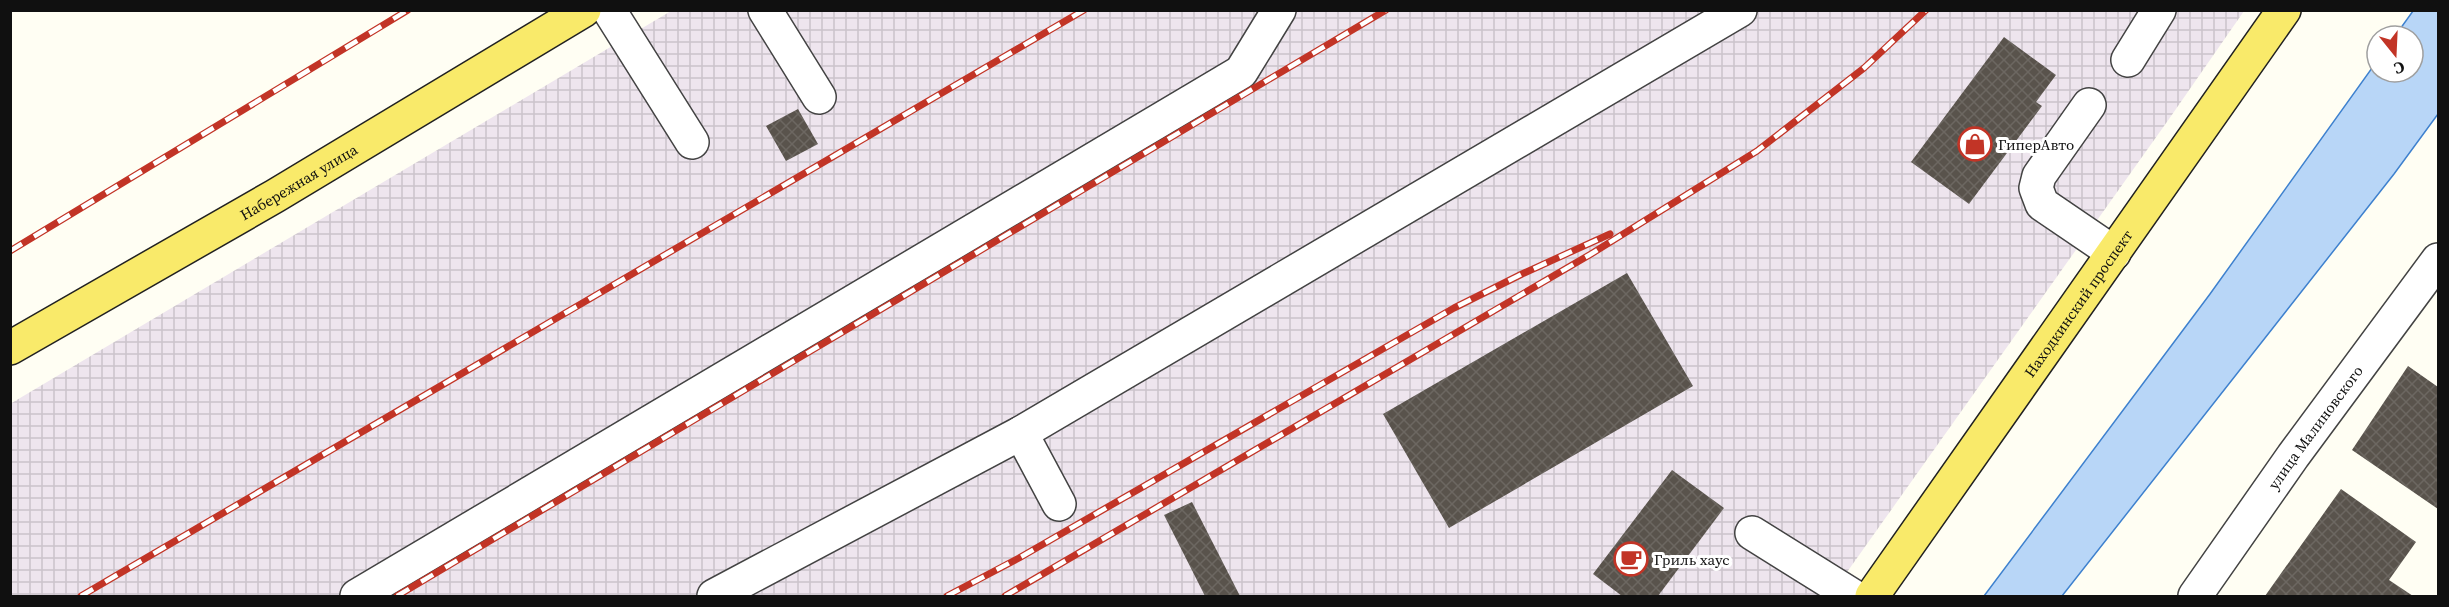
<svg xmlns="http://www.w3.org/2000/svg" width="2449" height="607" viewBox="0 0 2449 607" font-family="'Source Serif 4',serif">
<defs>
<pattern id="industrial-grid" width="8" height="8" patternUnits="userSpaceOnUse" patternTransform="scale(1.5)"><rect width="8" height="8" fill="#eee5ee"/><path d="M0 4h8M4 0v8" fill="none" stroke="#cbc3cb"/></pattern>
<pattern id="building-cross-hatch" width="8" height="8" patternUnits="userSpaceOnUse" patternTransform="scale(1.5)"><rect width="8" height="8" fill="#59534c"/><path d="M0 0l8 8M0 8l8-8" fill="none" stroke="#6c6761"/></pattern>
</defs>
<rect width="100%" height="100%" fill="#fffef3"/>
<path fill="url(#industrial-grid)" d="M671,11h1573l-75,108 -339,477h-1819l-1,-192z"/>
<path fill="#b8d6f7" stroke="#3e81ce" stroke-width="1.5" d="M2413,11h25v103l-44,60 -332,422h-78l226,-302 167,-233v11h36v-36h-18z"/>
<path fill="url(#building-cross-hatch)" d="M2004,37l52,38 -20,27 6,4 -73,98 -58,-42z
M798,109l20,35 -32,17 -20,-35z
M1627,273l66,113 -244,142 -66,-114z
M2408,366l30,21v122l-86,-59z
M1672,470l52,38 -66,88h-36l-29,-22z
M2341,489l75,53 -27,38 24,16h-148z
M1192,502l48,94h-35l-41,-81z"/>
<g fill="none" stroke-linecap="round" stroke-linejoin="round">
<defs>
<g id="minor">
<path d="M609,10l83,132"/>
<path d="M765,10l54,87"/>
<path d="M2128,60l31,-50"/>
<path d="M2089,105l-50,71 -3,12 6,16 72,49"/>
<path d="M1021,433l38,71"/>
<path d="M1752,533l101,63"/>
<path d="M357,596l884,-524 38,-62"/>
<path d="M714,596l307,-163 719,-423"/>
<path id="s1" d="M2195,596l98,-140 145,-196"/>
</g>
<g id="major">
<path id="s2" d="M10,348l265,-152 309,-186"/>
<path id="s3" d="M1872,596l412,-586"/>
</g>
</defs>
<use href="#minor" stroke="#434343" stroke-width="36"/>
<use href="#major" stroke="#212121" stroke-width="36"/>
<use href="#minor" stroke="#fff" stroke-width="33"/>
<use href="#major" stroke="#f9ea6a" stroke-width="33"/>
<defs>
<path id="rail" d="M10,251l398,-241
M81,596l1003,-586
M397,596l989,-586
M947,596l72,-38 435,-250 68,-34 88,-40
M1005,596l586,-342 166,-103 107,-83 62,-58"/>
</defs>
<use href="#rail" stroke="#c23426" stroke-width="7"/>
<use href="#rail" stroke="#fff" stroke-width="4.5" stroke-dasharray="14" stroke-linecap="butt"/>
</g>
<defs>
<symbol id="shop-ring" viewBox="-11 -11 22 22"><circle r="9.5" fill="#fff" stroke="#c23426" stroke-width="1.5"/><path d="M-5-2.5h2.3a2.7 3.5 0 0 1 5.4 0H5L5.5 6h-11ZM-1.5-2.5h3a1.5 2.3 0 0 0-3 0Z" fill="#c23426"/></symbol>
<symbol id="cafe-ring" viewBox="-11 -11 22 22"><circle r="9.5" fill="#fff" stroke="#c23426" stroke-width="1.5"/><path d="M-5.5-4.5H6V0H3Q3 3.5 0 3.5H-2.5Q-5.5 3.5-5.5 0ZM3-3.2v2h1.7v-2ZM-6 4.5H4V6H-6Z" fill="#c23426"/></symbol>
</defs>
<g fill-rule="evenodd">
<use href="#shop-ring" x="1956" y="125" width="38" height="38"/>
<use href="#cafe-ring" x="1612" y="540" width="38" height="38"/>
</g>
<g text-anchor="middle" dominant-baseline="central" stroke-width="6" stroke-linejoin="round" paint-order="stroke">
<g font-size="15" fill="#101010" stroke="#fff" text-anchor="start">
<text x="1998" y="144">ГиперАвто</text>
<text x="1654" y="559">Гриль хаус</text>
</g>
<g font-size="15" fill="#101010" stroke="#fff">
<text stroke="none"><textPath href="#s2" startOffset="333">Набережная улица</textPath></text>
<text stroke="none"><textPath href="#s3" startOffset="358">Находкинский проспект</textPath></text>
<text stroke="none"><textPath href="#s1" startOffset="207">улица Малиновского</textPath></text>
</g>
</g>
<rect width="2449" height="607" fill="none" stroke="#101010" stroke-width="24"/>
<g transform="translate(2395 54) rotate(162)"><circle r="28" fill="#ffffff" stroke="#9f9f9f" stroke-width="1.5"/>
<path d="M0-4.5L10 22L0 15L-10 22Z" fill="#c23426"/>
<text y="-9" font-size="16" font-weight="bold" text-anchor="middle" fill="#101010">С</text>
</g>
</svg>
